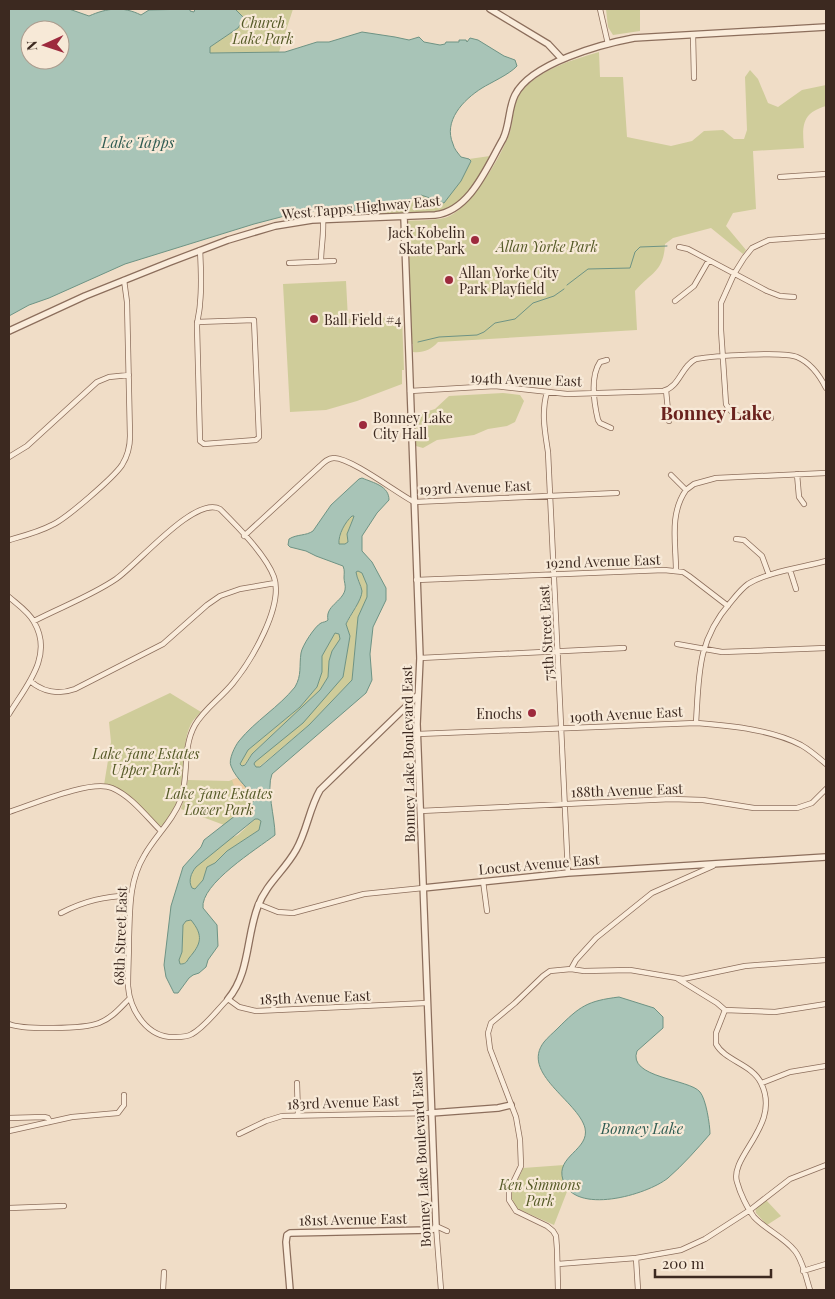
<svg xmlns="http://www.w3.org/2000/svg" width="835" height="1299" viewBox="0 0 835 1299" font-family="'Playfair Display',serif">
<rect width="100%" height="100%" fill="#f0ddc7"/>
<path fill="#cfcc9a" d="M235,9h58l-14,43 -69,1v-6l28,-19 6,-10z
M606,9h34v22l-27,4 -5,-8z
M599,52l1,25h23l4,60 44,9 21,-5 12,-10 19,-1 11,9h10l3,-9 -2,-53 5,-7 8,9 10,24 10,4 24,-17 24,-5v21c-24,7 -24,19 -22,42l-51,3 3,58 -23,4 -7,13 20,24 -3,4 -32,-26 -38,10 -8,6c-1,28 -15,29 -30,47l2,39 -199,12c-7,8 -15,11 -25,10v-8h-3l-4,-123c12,-1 26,0 38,-3 25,-5 58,-63 66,-86 4,-13 2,-28 11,-40 19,-23 51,-32 78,-40z
M490,156c-13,22 -24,49 -51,56l-64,4v-11h12l6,2 7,-6 20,-4 1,-2 21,8 29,-42 -2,-2z
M346,281l2,38 54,-2 2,53h-2v14l-45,17 -31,9 -36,2 -7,-128z
M503,393l17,2 4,6 -9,21 -8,4 -19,3 -14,6 -37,5 -14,8 -7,-2v-31l19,-6 14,-13z
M352,516h2l-1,3 -6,15 1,8 -3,2h-6c0,-10 6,-22 13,-28z
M358,571l4,2 5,12v12l-9,20 -6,63 -43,45 -50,42h-3l-2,-3 1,-2 88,-85 7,-41 -4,-12c6,-11 17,-24 15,-37 -1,-5 -4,-10 -5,-15z
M335,633l4,1 1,5 -8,12 -3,10 -1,16 -8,13 -68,64 -8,11 -2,1 -2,-2 8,-14 52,-43 17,-20 5,-15v-16z
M170,693l31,19c-4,4 -8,8 -10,12 -8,16 -6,34 -7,50 -2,15 -6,28 -13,41 -3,5 -5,9 -11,11l-41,-37 -15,-4 7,-43 -2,-20z
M237,778l18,22 -31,25 -43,-16 7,-29 41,1z
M255,819h3l3,2 -2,9 -32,21 -12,12 -8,4 -4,13 -8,9 -3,-1c-4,-7 -1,-15 4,-21l31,-27 11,-5z
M192,920c12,16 9,24 -3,39 -3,4 -4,5 -9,5l-1,-4 3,-8 1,-27 3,-4z
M564,1165c-3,10 -1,16 4,24l-14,36 -36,-16c-15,-14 0,-26 5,-41z
M766,1200l15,16 -14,9 -11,-12c-2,-6 5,-10 10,-13z"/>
<path fill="#eccda4" d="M237,778l14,15 3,8c-13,-2 -18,-9 -22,-21z"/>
<path fill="#a8c4b7" stroke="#6e9384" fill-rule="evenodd" d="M9,9h60l20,7c18,-8 34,-10 52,-1l8,-5 41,-1v2l4,1 1,-3h40l9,9 -6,10 -28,19v6l75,-1 32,-10h12l33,-10 33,5 14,3 10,-3 5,5 16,3 5,-1 1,-2h13v-2h7l1,2 3,-4 8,2 26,16 11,4 2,6c-7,8 -27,17 -35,22 -19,12 -39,33 -29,56 1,5 5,9 8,13l8,2 2,2 -10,20 -17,22 -23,-8v2l-21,4v3l-4,3 -17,-3 -9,4 -17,3 -19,-4 -14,2 -16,5 -4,-2 -46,12 -129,40 -76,34 -20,7 -20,11zM30,30h30v30h-30z
M362,478c12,5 27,8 27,22l-12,13 -15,23v15l10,11 14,26v12l-13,27 -3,27 2,26 -6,13 -94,81c-6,15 3,43 3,61 -18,14 -75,49 -72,73l14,17 1,21 -10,14 -2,7 -7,6 -6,2 -4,3 -11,15h-4l-8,-16 -2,-12 7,-59 12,-39 18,-20 3,-7 50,-39c-2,-11 -18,-21 -23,-35 -3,-6 4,-20 8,-25 16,-20 40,-34 56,-54 7,-12 4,-21 6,-34 1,-7 14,-27 20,-30 2,-1 5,-1 7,-3 -3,-14 14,-18 17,-30 1,-4 -1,-9 -1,-12 0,-5 1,-7 -1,-12l-27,-10 -10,-5 -16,-4 -2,-2 1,-6c8,-5 17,-3 24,-8l18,-26 28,-26zM352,516h2l-1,3 -6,15 1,8 -3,2h-6c-1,-9 6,-22 13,-28zM358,571l4,2 5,12v12l-9,20 -6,63 -43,45 -49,42h-4l-2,-3 1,-2 48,-39 40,-46 7,-41 -4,-12c4,-9 16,-24 16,-33 -1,-6 -5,-12 -6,-19zM335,633l4,1 1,5 -8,12 -3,10 -1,16 -8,13 -68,64 -7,11 -3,1 -2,-2 8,-14 52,-43 17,-20 5,-15v-16zM255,819h3l3,2 -2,9 -32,21 -12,12 -8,4 -4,13 -8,9 -3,-1c-4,-7 -1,-15 4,-21zM191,920c13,16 10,24 -2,38 -3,5 -4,6 -9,6l-1,-4 3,-8 1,-27 3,-4z
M619,997l35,11 9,9v11l-26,23c-10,27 53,28 63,41 6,7 10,33 10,42 -13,15 -27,31 -42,44 -21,17 -94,38 -105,2 -8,-24 27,-30 22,-52 -7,-27 -65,-55 -41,-86 4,-5 9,-9 13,-13 23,-23 30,-28 62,-32z"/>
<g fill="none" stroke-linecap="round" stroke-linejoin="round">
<path stroke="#6e9384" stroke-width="1" d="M567,285l21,-16 42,-1 5,-16 5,-5 27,-1
M418,342l21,-5 38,-2 7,-3 11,-9 20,-4 18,-16 21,-7 10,-7"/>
<defs>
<path id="minor" d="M600,9l8,35
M693,35l1,43
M780,177l46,-3
M679,247l9,2 79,42 13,5 14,1
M321,261c0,-14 3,-26 2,-41
M289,263l45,-2
M675,301l19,-15 15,-26
M197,322l57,-2 5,117 -3,3 -52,4 -4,-3 -3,-114c0,-8 3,-16 3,-24 2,-18 1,-35 0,-53
M607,360l-7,2c-10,15 -6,41 -2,58l2,3 11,5
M666,390l3,31
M410,391l85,-5 72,8 96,-3c17,-4 18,-25 33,-32 17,-3 88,-8 101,-2 14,6 23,19 29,31
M547,392c-6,21 -2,40 1,60l20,421
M771,418c-16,0 -37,4 -45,-14l-5,-74v-27l13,-29 10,-16 8,-10 17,-8 57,-4
M9,457l18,-11 70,-64 12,-5 20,-2
M797,474l2,23 5,7
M671,475l15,15c-17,24 -10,54 -10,81
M686,490l8,-6 22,-6 110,-5
M244,536l76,-70c4,-4 8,-8 14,-8 17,0 63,35 80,44l203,-9
M736,539l8,1 18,16 7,19
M9,540c14,-4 30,-8 43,-15 14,-6 62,-48 70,-60 5,-8 8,-19 8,-29l-3,-134 -3,-22
M790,570l6,19
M416,580l248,-10 19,2 6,4 39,30
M9,597c8,7 20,15 25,25 20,34 -8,64 -25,92
M34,621c27,-14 57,-25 82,-42 21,-14 79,-84 104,-70 17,17 46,46 54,68 10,29 -23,84 -41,106 -12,15 -29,26 -38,42 -13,23 -6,50 -14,74 -8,22 -26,37 -37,57 -15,25 -14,53 -15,81 0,16 -1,33 -1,49 2,25 20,53 48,51 5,0 11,0 16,-3 13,-7 25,-24 36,-35l11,8 17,4 171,-8
M677,644l45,8 104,-4
M420,658l204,-10
M30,681c13,11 29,14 45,8l88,-45 44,-39 13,-9 20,-7 35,-6
M696,723c3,-48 1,-82 34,-120 5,-6 11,-14 18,-19 19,-12 57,-17 78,-23
M418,734l278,-11c34,3 74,6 105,22 9,5 17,12 25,19
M420,811l251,-12 32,1 51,8h43l15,-5 14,-14
M9,812c22,-7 82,-33 103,-24 19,8 34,28 49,43
M483,881l4,30
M258,904l20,8 15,1 71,-19 59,-6
M61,913c25,-13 43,-16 70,-18
M571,969l5,-9 20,-22 56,-45 61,-27
M678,979l39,24 8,7
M725,1010l-9,23v11c9,17 36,20 45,39 21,42 -32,73 -24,99 3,11 10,26 17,35 12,13 30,20 41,34 8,10 11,27 15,39
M725,1010l50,2 51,-8
M9,1024c14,6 75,5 90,-1 13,-5 21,-15 30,-24
M297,1083l1,32
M762,1083l28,-11 36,-6
M9,1118l35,-1 4,1 2,4
M9,1131l63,-14 46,-4 6,-8v-10
M239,1134l27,-13 16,-5 149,-3
M9,1208l55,-2
M636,1258l2,32
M558,1264l78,-6 45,-8 24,-11 45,-29 40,-31 36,-14
M803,1271l23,-7
M163,1290l1,-18
M441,1290l-5,-64 11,5
M558,1290l-1,-41 -1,-13 -3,-5 -6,-5 -31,-15 -7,-11v-9l12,-25 -1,-26 -4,-23 -26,-68 -2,-16 3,-10 24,-20 28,-27 7,-5 21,-2 13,2 46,-1 53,9 62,-13 81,-6"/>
<path id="tertiary" d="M490,9l58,35 14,15
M9,331l76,-35 85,-34 58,-22 47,-14 37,-6 123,-5c35,-4 52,-48 68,-76 7,-14 5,-30 12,-44 16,-32 87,-51 119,-57l192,-11
M423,888l145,-15 258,-16
M228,999c22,-26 18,-62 30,-93 8,-22 27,-36 38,-56 11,-19 13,-41 24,-60l98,-95
M431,1113l67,-5 13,-3
M290,1290l-4,-48 1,-7 3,-2 139,-3 5,-1 2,-3 -19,-502 3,-66 -16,-441"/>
</defs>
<use href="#minor" stroke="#8c6e5c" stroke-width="6"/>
<use href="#tertiary" stroke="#8c6e5c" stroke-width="8"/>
<use href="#minor" stroke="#faecdb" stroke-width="4.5"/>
<use href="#tertiary" stroke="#faecdb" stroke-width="5.5"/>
</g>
<g fill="#9d2a3d" stroke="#f7e9d7" stroke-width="2">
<circle cx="475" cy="240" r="5"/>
<circle cx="449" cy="280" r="5"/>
<circle cx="314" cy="319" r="5"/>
<circle cx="363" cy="425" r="5"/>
<circle cx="532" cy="713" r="5"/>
</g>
<g text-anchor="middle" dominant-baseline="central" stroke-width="4.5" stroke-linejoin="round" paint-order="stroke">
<g font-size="14" font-style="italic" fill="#545926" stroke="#f7e9d7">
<text x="263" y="22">Church<tspan x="263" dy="16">Lake Park</tspan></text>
<text x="547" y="246">Allan Yorke Park</text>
<text x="146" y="753">Lake Jane Estates<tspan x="146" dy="16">Upper Park</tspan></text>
<text x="219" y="793">Lake Jane Estates<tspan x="219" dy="16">Lower Park</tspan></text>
<text x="540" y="1184">Ken Simmons<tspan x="540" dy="16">Park</tspan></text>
</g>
<g font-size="14" fill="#3c2920" stroke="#f7e9d7">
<text transform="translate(361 207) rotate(-5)">West Tapps Highway East</text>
<text transform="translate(526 379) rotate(2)">194th Avenue East</text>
<text transform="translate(475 487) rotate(-2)">193rd Avenue East</text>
<text transform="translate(603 561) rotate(-2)">192nd Avenue East</text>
<text transform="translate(546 633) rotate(-93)">75th Street East</text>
<text transform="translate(626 714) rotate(-3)">190th Avenue East</text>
<text transform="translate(408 754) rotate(-91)">Bonney Lake Boulevard East</text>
<text transform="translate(627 790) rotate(-2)">188th Avenue East</text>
<text transform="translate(539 864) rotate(-5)">Locust Avenue East</text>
<text transform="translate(120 936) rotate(-88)">68th Street East</text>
<text transform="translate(315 997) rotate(-2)">185th Avenue East</text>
<text transform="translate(343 1102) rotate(-2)">183rd Avenue East</text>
<text transform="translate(421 1159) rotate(-93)">Bonney Lake Boulevard East</text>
<text transform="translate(353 1219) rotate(-1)">181st Avenue East</text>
</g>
<g font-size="14" fill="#3c2920" stroke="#f7e9d7" text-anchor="start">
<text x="465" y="232" text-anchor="end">Jack Kobelin<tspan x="465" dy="16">Skate Park</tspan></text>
<text x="459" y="272">Allan Yorke City<tspan x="459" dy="16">Park Playfield</tspan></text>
<text x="324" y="319">Ball Field #4</text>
<text x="373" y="417">Bonney Lake<tspan x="373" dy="16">City Hall</tspan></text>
<text x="522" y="713" text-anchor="end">Enochs</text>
</g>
<g font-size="15" font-style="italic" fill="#2f5c52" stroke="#f7e9d7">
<text x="138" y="142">Lake Tapps</text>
<text x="642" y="1128">Bonney Lake</text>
</g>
<g font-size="19" font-weight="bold" fill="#6a221e" stroke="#f7e9d7">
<text x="716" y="412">Bonney Lake</text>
</g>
</g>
<rect width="835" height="1299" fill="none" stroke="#3c2920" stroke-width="20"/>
<g transform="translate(45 45) rotate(267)"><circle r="24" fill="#f7e9d7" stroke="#ac9c8e"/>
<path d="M0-4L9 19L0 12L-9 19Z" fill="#9d2a3d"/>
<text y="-8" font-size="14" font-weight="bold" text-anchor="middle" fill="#3c2920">N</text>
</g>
<path d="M655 1269v8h116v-8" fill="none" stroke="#3c2920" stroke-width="2.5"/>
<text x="662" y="1269" font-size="15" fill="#3c2920" stroke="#f7e9d7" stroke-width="4" paint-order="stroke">200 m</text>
</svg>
